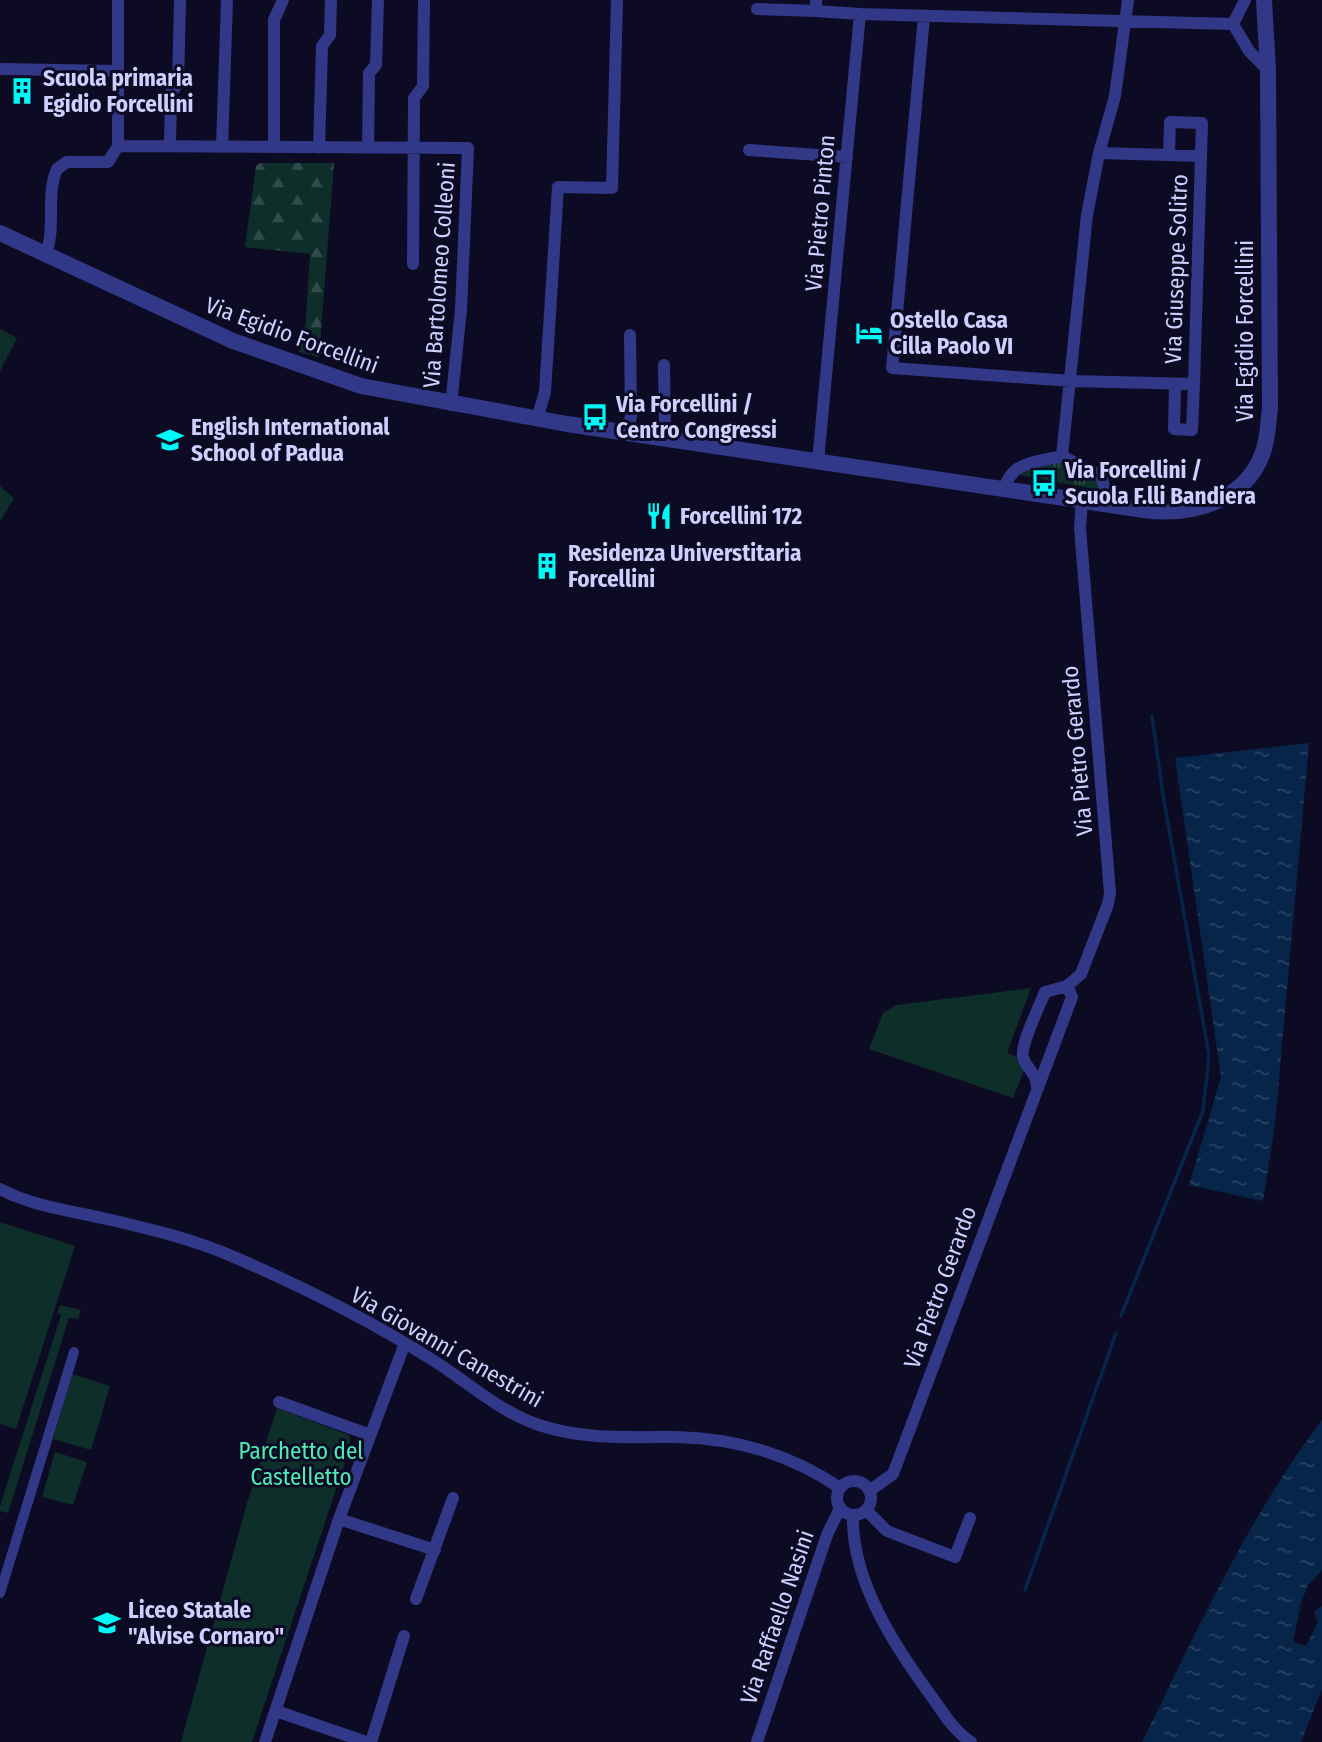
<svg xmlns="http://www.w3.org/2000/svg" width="1322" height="1742" viewBox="0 0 1322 1742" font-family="'Fira Sans Condensed',sans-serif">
<defs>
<pattern id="grass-tufts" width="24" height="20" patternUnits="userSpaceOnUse" patternTransform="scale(1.75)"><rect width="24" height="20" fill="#0e2e2a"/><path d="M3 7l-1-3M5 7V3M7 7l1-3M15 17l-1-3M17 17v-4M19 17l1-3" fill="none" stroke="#304b4a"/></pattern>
<pattern id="forest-firs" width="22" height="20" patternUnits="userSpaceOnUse" patternTransform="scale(1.75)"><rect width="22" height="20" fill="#0e2e2a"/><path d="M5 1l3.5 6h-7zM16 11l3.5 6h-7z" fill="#304b4a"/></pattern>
<pattern id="water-ripples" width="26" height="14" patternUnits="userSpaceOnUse" patternTransform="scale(1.75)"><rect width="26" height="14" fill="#062548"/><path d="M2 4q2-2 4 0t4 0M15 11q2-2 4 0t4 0" fill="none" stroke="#294363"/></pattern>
</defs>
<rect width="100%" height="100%" fill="#0d0b24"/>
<path fill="url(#grass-tufts)" d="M1063,461l35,20 1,9 -79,-15 2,-4z"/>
<path fill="url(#forest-firs)" d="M260,163h74l-15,194 -20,-5 6,-18 5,-80 -65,-7 11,-81z"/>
<path fill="#0e2e2a" d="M0,329l17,9 -17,33z
M0,486l14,12 -14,24z
M1031,988l-24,65 8,3 10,13 -12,29 -144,-49 14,-36 13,-8z
M0,1222l75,24 -59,183 -16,-5z
M60,1305l21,5 -3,9 -9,-1 -61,195 -8,-2v-5l61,-191 -4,-2z
M72,1374l38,12 -19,64 -38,-11z
M277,1408l72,27 2,9 -99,298h-71l66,-239z
M55,1452l32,10 -14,43 -31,-8z"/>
<path fill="url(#water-ripples)" d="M1309,743l-34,381 -12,77 -74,-16 32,-108 -46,-319z
M1322,1420v150l-14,15 -7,18 -8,39 13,4 12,-24 -4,-10 8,-6v83l-21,53h-159c55,-111 105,-223 180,-322z"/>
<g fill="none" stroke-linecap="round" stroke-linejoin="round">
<path stroke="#062548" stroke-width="3.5" d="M1121,1316l82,-205 6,-56 -46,-260 -11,-79
M1025,1590l91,-257"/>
<path stroke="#313888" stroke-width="10" d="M0,1593l74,-241"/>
<path stroke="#313888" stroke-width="12" d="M816,0v11l44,3 -42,447
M1245,0l-12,24 16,27 19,19
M757,9l59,2
M860,14l373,10
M924,17l-32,351 179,13 123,3 7,-228 -102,-3
M0,69l117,2
M118,146l350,2 -7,162 -10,95
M170,146l1,-53 7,-10 2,-83
M222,147l5,-147
M274,147v-127l9,-20
M319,148l3,-102 8,-11 1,-35
M368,148l1,-75 7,-8 2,-65
M749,150l98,7
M1169,155l1,-33 32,1 -1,33
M45,256c12,-28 0,-60 12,-87l10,-7h41l10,-16v-146
M413,264l1,-166 9,-12 1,-86
M664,365l1,74
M1175,384l-1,45 18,1 2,-46
M537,419l8,-27 13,-205 54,1 5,-188
M627,433l4,-17 -1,-81
M1062,456l25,-241 12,-62 16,-57 13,-96
M1005,488c6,-27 34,-26 57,-32l39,20 5,16 -1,12
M1037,1087c0,-14 -11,-18 -14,-30 -3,-12 17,-52 22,-65l22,-6 14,-12 27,-70 2,-11 -30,-365 2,-28
M0,1189c32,17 72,22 107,30 43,10 86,20 127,38 67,29 135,63 197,102 36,22 68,53 108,66 44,15 91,12 137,12 59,1 116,18 164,51
M279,1402l91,33
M837 1498a17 17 0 1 1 34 0a17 17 0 1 1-34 0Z
M869,1491l24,-17 179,-477 -5,-11
M866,1510l21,21 68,26 15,-39
M853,1515c-2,65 42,132 79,182 12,17 22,34 39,45
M339,1519l96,31
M416,1599l37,-101
M276,1711l90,31
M265,1742l74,-223 66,-176
M371,1742l33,-106
M757,1742l70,-207 13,-27"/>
<path stroke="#313888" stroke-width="16" d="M0,233l233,108 128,45 206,38 577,86c46,6 99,-7 118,-55 6,-14 6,-32 8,-47l-2,-338 -4,-70"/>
</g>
<defs>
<symbol id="building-bare" viewBox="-9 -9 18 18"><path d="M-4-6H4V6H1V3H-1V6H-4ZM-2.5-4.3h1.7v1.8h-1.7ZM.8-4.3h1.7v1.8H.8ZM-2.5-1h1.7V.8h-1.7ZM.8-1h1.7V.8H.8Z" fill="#00f9f6" stroke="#0d0b24" stroke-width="2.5" paint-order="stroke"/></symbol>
<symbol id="hotel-bare" viewBox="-9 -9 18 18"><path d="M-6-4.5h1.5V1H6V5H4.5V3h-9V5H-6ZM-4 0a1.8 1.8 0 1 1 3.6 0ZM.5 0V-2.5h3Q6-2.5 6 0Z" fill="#00f9f6" stroke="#0d0b24" stroke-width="2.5" paint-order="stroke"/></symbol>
<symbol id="bus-bare" viewBox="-9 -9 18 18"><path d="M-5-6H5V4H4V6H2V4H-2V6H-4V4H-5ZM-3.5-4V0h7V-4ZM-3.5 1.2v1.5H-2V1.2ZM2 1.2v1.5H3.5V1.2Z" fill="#00f9f6" stroke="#0d0b24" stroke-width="2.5" paint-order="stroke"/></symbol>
<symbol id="school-bare" viewBox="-9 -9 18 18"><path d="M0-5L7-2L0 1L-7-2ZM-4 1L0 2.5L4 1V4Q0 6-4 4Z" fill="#00f9f6" stroke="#0d0b24" stroke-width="2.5" paint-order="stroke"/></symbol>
<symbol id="restaurant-bare" viewBox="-9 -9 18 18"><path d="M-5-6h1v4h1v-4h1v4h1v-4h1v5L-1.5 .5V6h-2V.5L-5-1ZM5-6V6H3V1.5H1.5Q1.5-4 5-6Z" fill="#00f9f6" stroke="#0d0b24" stroke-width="2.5" paint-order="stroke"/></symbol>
</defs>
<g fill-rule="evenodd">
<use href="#building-bare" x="3" y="72" width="38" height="38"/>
<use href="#hotel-bare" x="850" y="314" width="38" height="38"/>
<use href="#bus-bare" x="576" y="398" width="38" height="38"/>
<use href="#school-bare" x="151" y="421" width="38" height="38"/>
<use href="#bus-bare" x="1025" y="464" width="38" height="38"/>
<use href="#restaurant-bare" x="640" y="497" width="38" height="38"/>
<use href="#building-bare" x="528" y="547" width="38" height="38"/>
<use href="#school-bare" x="88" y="1604" width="38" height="38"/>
</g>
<g text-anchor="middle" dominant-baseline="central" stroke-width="6" stroke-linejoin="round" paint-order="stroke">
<g font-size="23" font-weight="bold" fill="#ceceff" stroke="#0d0b24" text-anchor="start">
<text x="43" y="78">Scuola primaria<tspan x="43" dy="26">Egidio Forcellini</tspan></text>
<text x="890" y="320">Ostello Casa<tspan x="890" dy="26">Cilla Paolo VI</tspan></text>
<text x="616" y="404">Via Forcellini /<tspan x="616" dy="26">Centro Congressi</tspan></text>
<text x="191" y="427">English International<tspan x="191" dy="26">School of Padua</tspan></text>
<text x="1065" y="470">Via Forcellini /<tspan x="1065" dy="26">Scuola F.lli Bandiera</tspan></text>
<text x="680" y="516">Forcellini 172</text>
<text x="568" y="553">Residenza Universtitaria<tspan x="568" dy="26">Forcellini</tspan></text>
<text x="128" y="1610">Liceo Statale<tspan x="128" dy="26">"Alvise Cornaro"</tspan></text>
</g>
<g font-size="23" fill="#ceceff" stroke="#0d0b24">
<text transform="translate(820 213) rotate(-85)">Via Pietro Pinton</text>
<text transform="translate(1176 269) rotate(-88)">Via Giuseppe Solitro</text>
<text transform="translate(439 275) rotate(-86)">Via Bartolomeo Colleoni</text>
<text transform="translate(1245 331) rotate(-90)">Via Egidio Forcellini</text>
<text transform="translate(292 335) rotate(20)">Via Egidio Forcellini</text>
<text transform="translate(1077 751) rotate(-95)">Via Pietro Gerardo</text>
<text transform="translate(940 1287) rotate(-70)">Via Pietro Gerardo</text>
<text transform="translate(447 1347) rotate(30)">Via Giovanni Canestrini</text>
<text transform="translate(777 1617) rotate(-71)">Via Raffaello Nasini</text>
</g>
<g font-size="23" fill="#4eecb3" stroke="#0d0b24">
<text x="301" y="1451">Parchetto del<tspan x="301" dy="26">Castelletto</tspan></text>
</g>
</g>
</svg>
